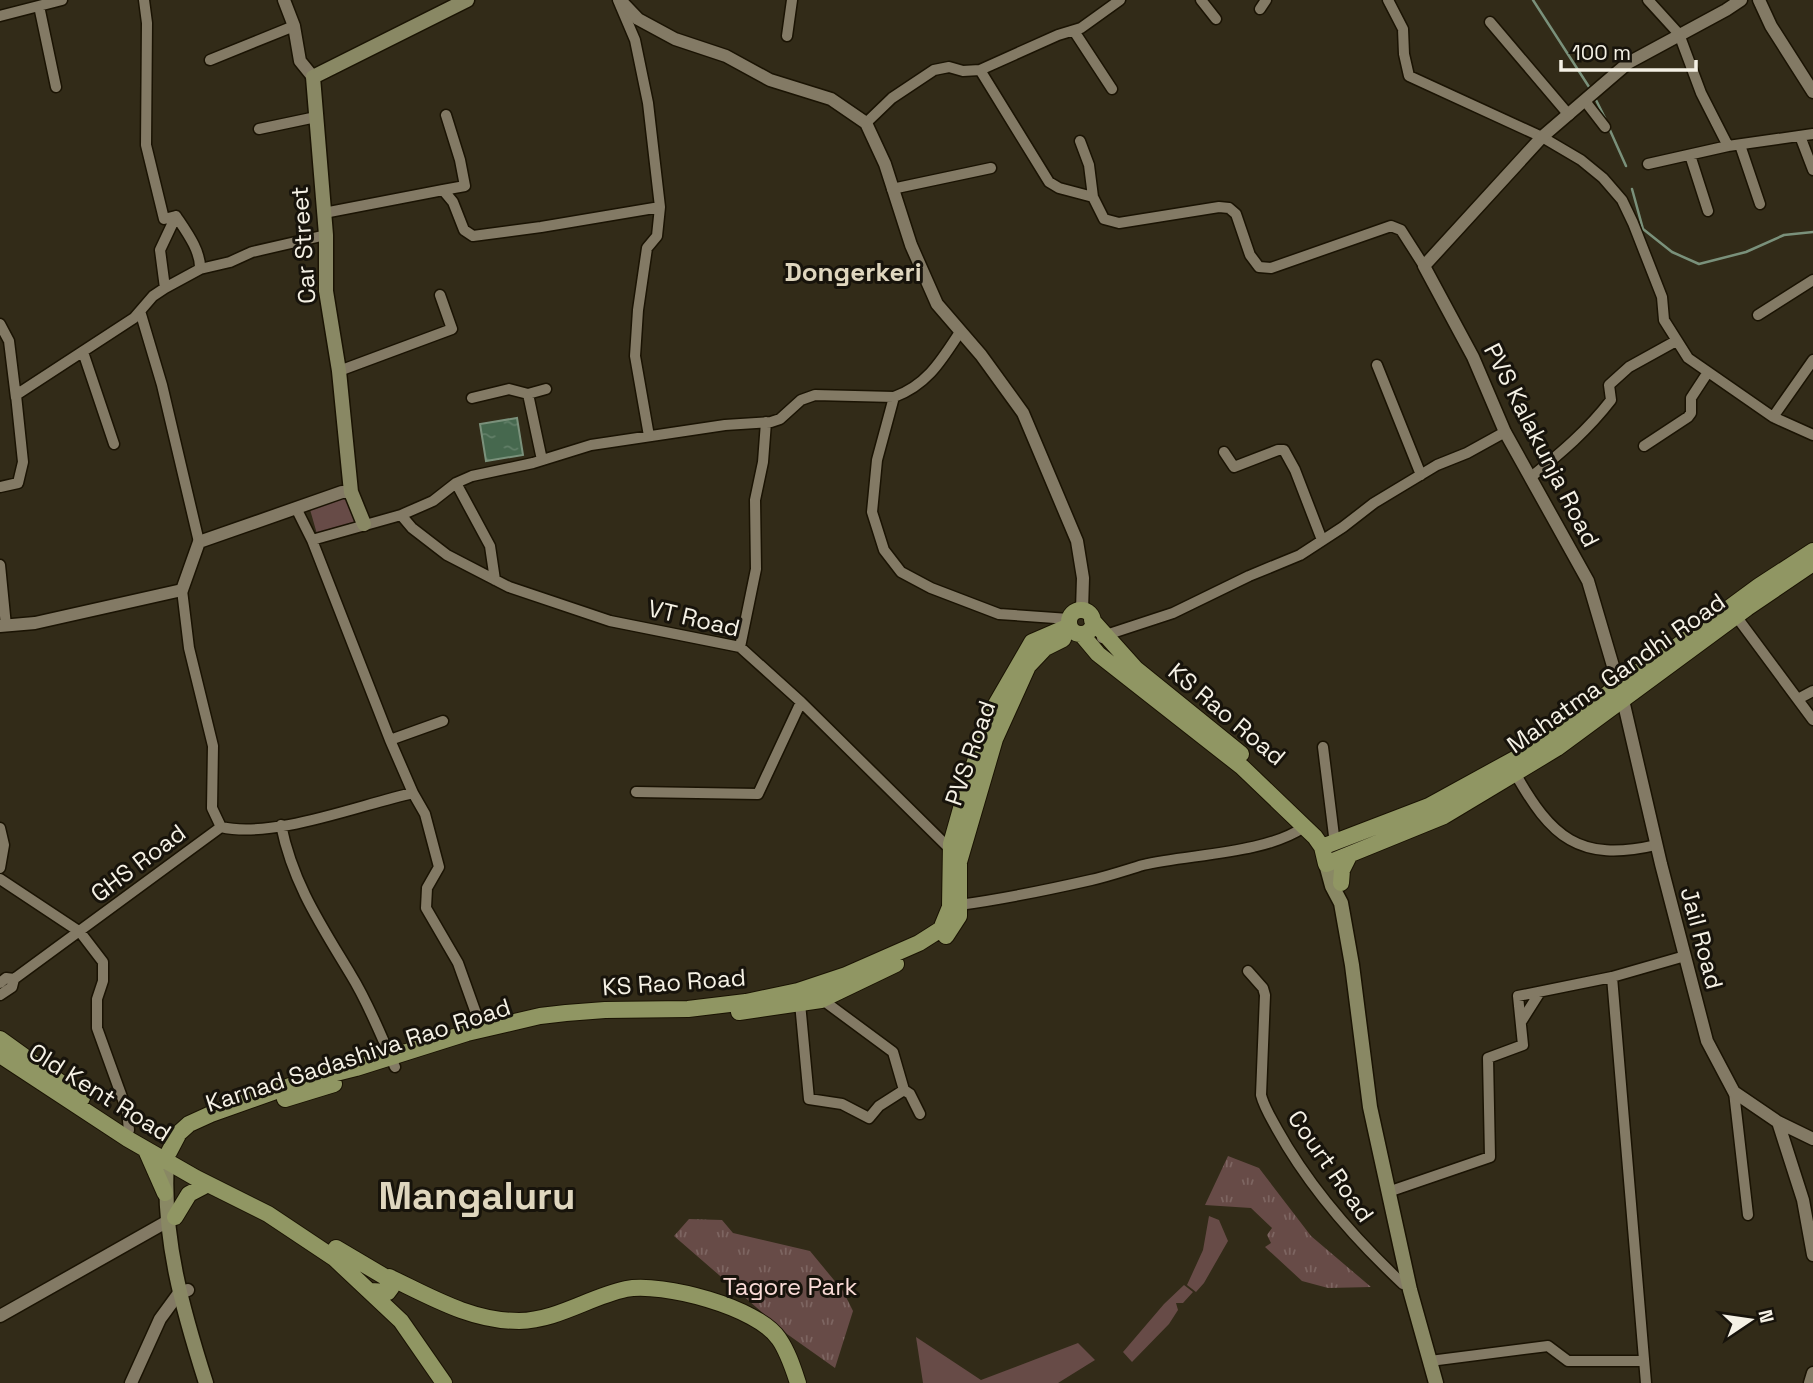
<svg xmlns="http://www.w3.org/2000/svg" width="1813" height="1383" viewBox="0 0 1813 1383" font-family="'Space Grotesk',sans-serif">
<defs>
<pattern id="grass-tufts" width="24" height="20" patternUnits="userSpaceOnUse" patternTransform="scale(1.75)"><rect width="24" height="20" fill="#674b47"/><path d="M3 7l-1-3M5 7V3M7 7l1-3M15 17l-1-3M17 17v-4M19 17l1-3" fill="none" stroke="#7d6561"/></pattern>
<pattern id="water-ripples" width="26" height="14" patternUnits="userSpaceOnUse" patternTransform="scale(1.75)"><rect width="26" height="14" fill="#46684e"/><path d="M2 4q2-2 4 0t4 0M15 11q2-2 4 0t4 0" fill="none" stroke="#617e67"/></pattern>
</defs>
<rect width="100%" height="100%" fill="#322b18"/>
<path fill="url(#grass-tufts)" d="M1228,1156l31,12 52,68 60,51 -43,1 -26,-7 -37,-34 6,-4 -4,-8 5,-7 -21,-20 -46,-3z
M689,1219l33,1 11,13 77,18 33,40 10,20 -18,57 -48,-34 -113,-98z"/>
<path fill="#674b47" d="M351,494l8,28 -42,12 -8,-28z
M1209,1216l10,4 9,21 -24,42 -8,9 -9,-7 16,-35z
M1184,1285l9,7 -10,11h-7l2,7 -9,14 -37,38 -9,-10 41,-48z
M916,1337l65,43 97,-37 17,17 -37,23h-135z"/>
<path fill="url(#water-ripples)" stroke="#7a917b" stroke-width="2" d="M517,418l6,37 -37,6 -6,-37z"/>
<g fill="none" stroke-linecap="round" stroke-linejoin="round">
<path stroke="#7a917b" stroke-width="2.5" d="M1533,0l58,90
M1594,96l11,22
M1609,128l17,38
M1632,189l11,40 29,23 27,12 47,-12 38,-17 29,-3"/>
<defs>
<path id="minor" d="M144,0l3,23 -1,122 18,74 12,-3c10,15 25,35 24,53
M618,0l17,40 13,63 12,104 -3,29 -10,12 -9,62 -3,46 14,80
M1201,0l15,19
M1388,0l15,29 1,25 5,22 133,61 39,23 22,18 19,22 11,23 29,74 2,23 24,38 85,59 40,18
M1648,0l31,34 22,59 27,53
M39,6l17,81
M1260,9l6,-9
M0,16l62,-16
M1490,22l79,93
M1074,31l38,58
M787,36l5,-36
M210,60l84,-34
M980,70l69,112 10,6 34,9 11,22 15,4 100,-16 10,1 7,6 14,41 9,12 12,1 120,-42 10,4 23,36
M1585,101l20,26
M866,123l26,-25 42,-28 15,-3 14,4 17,-1 78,-35 23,-7 39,-28
M259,129l57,-12
M1800,136l13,34
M1080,141l9,24 4,32
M1740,145l20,59
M1690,155l18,56
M1648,164l80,-18 85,-12
M892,189l99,-21
M443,190l22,-4 -5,-26 -14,-45
M324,213l119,-23 10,12 11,28 9,6 68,-9 119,-20
M165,288l-5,-38 16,-34
M140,311l22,74 37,157
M1758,315l55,-35
M0,324l9,17 7,57
M960,332c-19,29 -33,53 -66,65l-17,63 -5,52 12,38 17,22 30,16 68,26 70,5
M83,352l31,92
M1377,365l44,110
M339,371l113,-42 -12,-34
M528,394l14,66
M472,398l37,-9 19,5 18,-5
M1773,417l40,-57
M1644,446l44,-29 3,-4v-15l17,-26
M1224,452l10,15 44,-17h6l11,20 27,70
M1531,477c30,-24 57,-47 80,-77l-2,-15 20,-18 47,-26
M456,483l34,63 5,34
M0,487l18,-4 5,-21 -7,-67 118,-77 19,-22 12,-8 35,-19 30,-7 22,-10 74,-17
M296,508l16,32 78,200 23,53 12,21 14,53 -12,21 -1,20 32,55 24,67
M401,515l32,-14 23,-18 16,-7 61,-13 58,-18 134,-20 46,-3 9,-3 21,-19 14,-5 79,2
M312,540l89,-25 11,13 35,27 62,32 101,34 130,26 61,55 152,150
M0,565l6,61
M182,590l7,58 24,98 -1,62 9,19
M1736,616l77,104
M1102,638l4,-3 67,-22 76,-37 51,-21 43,-28 31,-24 63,-38 30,-12 38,-21
M740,647l16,-78 -1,-69 8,-38 3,-40
M1798,699l15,-8
M390,740l53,-19
M1323,747l11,89
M1515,773c36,64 64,90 141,72
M636,792l122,2 43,-92
M281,825c12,59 40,100 70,150 18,29 30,61 44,92
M221,827c53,12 138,-22 192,-34
M0,828l4,17 -4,23
M0,879l80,53 23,30v19l-6,18v29l30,83 2,19
M959,905c45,-6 88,-15 132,-25 18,-4 35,-10 52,-15 47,-11 122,-11 161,-38
M1248,971l15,17 2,7 -4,100c3,12 10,23 16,34 32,58 78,110 126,155h6
M1612,977l34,406
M0,983l6,-5 8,1 207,-152
M0,995l12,-8 2,-8
M820,998l73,54 11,38 6,4 10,20
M800,1003l9,96 33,5 27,14 10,-12 25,-16
M1521,1022l19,-30
M1734,1092l14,123
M1388,1192l102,-35 -2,-99 35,-13 -5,-49 94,-19 73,-21
M1430,1361l118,-15 20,15h76"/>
<path id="tertiary" d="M284,0l10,26 6,35 13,16
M620,0l18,19 37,20 51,17 44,24 61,19 35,24 19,41 26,81 26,59 44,51 42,58 54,128 6,37 -1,32
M1741,0l-15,10 -98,53 -86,74 -118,129 49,91 32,75 83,149 35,119 38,164 46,177 27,51 44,30 35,17
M1759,0l12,26 42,66
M0,626l35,-3 147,-33 17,-48 143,-50h9
M1778,1122l25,78 10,55
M0,1316l175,-99
M131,1383l29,-64 19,-26 9,-3
M1810,1383l3,-10"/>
<path id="secondary" d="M364,524l-13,-32 -12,-121 -13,-80v-56l-13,-158 154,-77
M1326,864l6,22 9,17 11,62 18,142 40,183 26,93
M167,1161c-5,77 16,150 39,222"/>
<path id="primary" d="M1069 622a12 12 0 1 1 24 0a12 12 0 1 1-24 0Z
M1092,620l44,49 105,85
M1082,635l16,19 144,113 73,70 7,10 4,17 118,-48 113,-68 190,-140 66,-45
M1322,847l107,-41 133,-73 57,-49 49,-31 91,-67 54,-35
M1341,883l1,-13 8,-16
M946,936l13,-20v-54l36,-123 33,-73 17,-18 18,-9
M739,1012l82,-12 75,-36
M0,1039l82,59
M0,1055l128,84 68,39 72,36 66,44 67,63 43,62
M285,1099l49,-15
M146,1150l19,43
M169,1152l10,-19 10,-9 22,-10 93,-33 52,-13 111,-35 73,-17 26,-3 39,-3 83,-1 58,-7 52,-11 48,-16 73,-32 22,-14 9,-22 1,-63 20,-71 24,-67 37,-64 37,-16
M175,1217l14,-23 19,-10
M336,1248l56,33 -1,7 -3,4 -18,-1
M389,1277c42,20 82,44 130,44 39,-1 70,-24 107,-32 36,-7 132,18 153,50 9,13 14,29 19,44"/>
</defs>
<use href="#minor" stroke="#1a1303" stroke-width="13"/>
<use href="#tertiary" stroke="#1a1303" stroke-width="15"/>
<use href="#secondary" stroke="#1a1303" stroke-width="17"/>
<use href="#primary" stroke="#1a1303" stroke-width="18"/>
<use href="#minor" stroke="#837a65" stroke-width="10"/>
<use href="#tertiary" stroke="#837a65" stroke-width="12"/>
<use href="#secondary" stroke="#898864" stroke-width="14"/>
<use href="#primary" stroke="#909663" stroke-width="16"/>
</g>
<g text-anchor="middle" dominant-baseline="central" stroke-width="6" stroke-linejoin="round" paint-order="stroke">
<g font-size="24" fill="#f5f1e5" stroke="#17130b">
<text transform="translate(303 245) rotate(-94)">Car Street</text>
<text transform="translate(1542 445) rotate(63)">PVS Kalakunja Road</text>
<text transform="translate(694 618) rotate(13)">VT Road</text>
<text transform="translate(1616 673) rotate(-35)">Mahatma Gandhi Road</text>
<text transform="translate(1227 714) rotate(40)">KS Rao Road</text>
<text transform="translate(970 753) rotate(-71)">PVS Road</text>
<text transform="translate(138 863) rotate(-37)">GHS Road</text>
<text transform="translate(1702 938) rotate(75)">Jail Road</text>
<text transform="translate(674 982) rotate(-4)">KS Rao Road</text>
<text transform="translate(358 1055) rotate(-18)">Karnad Sadashiva Rao Road</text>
<text transform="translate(100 1092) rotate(32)">Old Kent Road</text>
<text transform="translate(1331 1166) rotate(55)">Court Road</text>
</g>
<g font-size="24" fill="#fadbd7" stroke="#17130b">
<text x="790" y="1286">Tagore Park</text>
</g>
<g font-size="26" font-weight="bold" fill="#dfd6be" stroke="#17130b">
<text x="853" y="272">Dongerkeri</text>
</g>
<g font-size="38" font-weight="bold" fill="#dfd6be" stroke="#17130b">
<text x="477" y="1196">Mangaluru</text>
</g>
</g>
<g transform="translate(1750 1320) rotate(77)" stroke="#17130b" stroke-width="5" paint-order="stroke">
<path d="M0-5L12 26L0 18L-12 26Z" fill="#f5f1e5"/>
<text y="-10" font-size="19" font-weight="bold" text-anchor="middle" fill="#f5f1e5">N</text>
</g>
<path d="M1561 60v10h135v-10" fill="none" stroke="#f5f1e5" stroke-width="3.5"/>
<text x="1572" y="60" font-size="21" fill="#f5f1e5" stroke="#17130b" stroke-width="5" paint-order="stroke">100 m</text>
</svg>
